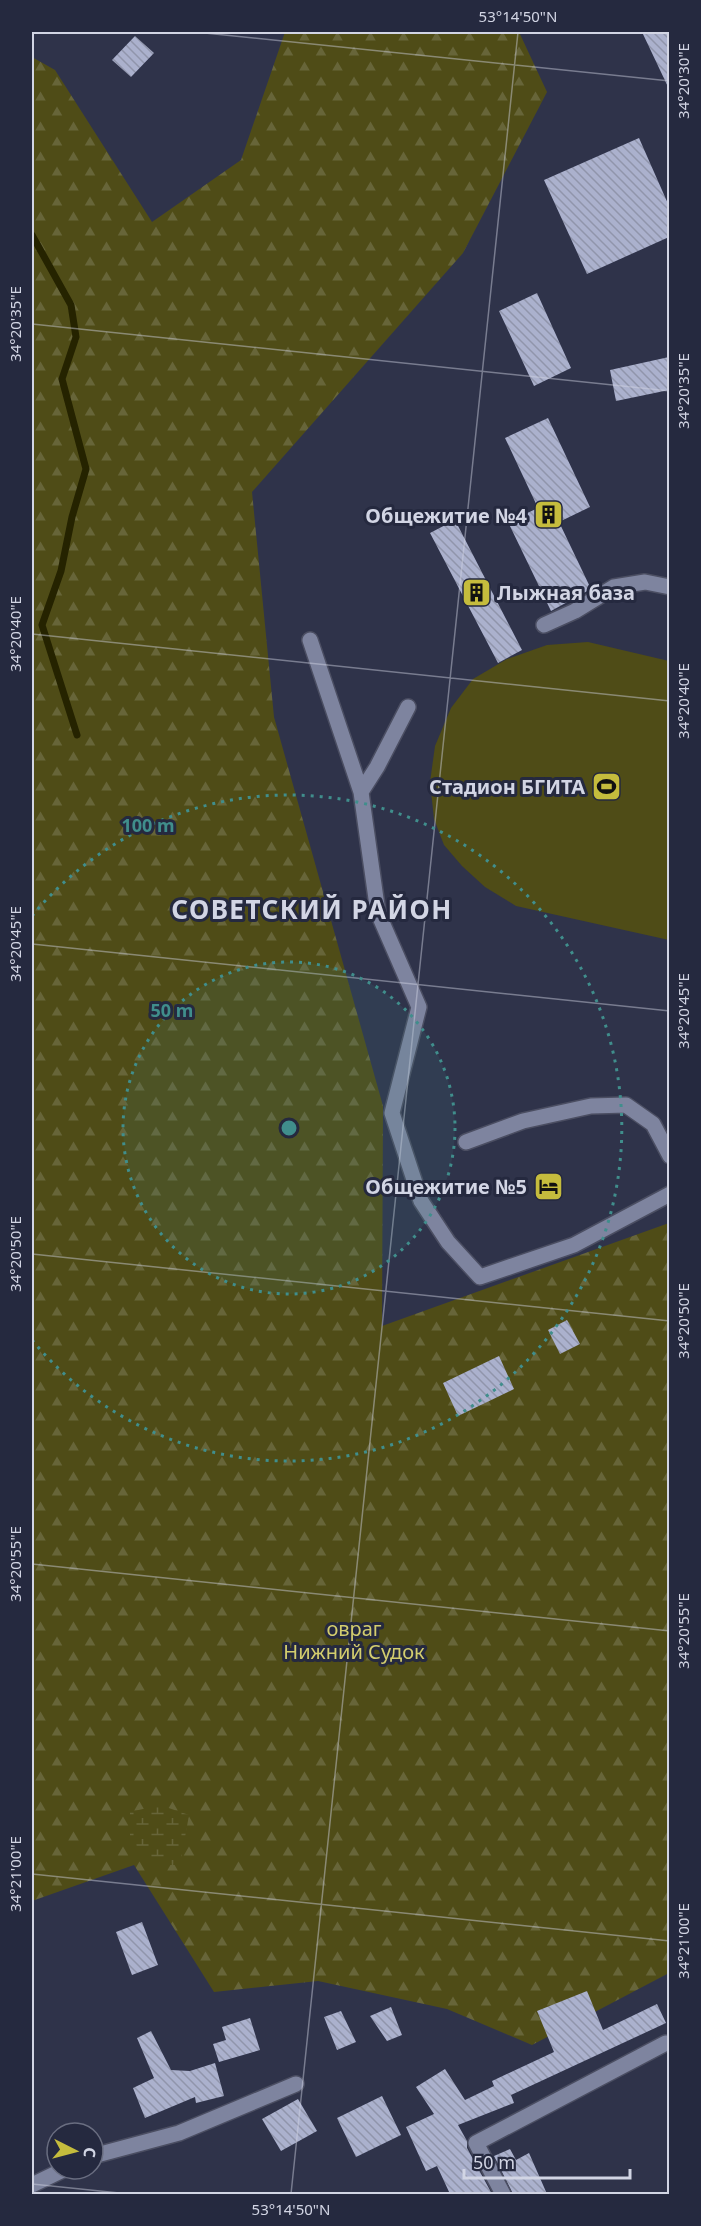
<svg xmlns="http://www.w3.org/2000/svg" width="701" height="2226" viewBox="0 0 701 2226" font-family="'Noto Sans',sans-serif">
<defs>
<pattern id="forest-firs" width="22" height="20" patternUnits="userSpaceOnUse" patternTransform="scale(1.5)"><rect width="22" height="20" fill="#4f4c17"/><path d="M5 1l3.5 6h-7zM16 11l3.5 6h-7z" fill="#676539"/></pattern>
<pattern id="wetland-marsh" width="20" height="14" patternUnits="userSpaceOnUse" patternTransform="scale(1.5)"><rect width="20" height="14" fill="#4f4c17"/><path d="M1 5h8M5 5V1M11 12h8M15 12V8" fill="none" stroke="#676539"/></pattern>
<pattern id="building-back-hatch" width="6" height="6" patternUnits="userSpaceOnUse" patternTransform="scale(1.5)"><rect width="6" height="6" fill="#abb1cd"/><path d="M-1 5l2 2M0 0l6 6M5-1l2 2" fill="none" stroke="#9095ab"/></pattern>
</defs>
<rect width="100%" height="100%" fill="#2f334a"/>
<path fill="#4f4c17" d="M588,642l81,19v279l-153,-34 -31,-19 -23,-21 -18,-21 -10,-26 -4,-37 5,-36 16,-38 22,-29 34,-20 40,-14z"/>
<path fill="url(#forest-firs)" d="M285,32h234l28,60 -84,161 -211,239 22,225 109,389 -1,220 287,-103v750l-137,72 -85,-36 -129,-28 -104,11 -80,-127 -102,36v-1844l23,13 97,152 89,-62z"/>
<path fill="url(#wetland-marsh)" d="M160,1805l29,10 -9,50h-22l-28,-25v-28z"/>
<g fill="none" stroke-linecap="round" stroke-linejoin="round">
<path stroke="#252300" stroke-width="7" d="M32,235l39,70 5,32 -14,42 24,90 -14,48 -11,54 -19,54 35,110"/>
</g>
<path fill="url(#building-back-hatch)" d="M642,32h27v57z
M135,36l19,17 -23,24 -19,-17z
M639,138l30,68v31l-82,37 -43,-94z
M537,293l34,75 -37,18 -35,-75z
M669,357v33l-53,11 -6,-31z
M548,418l42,89 -31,15 32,67 -40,22 -43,-89 30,-14 -33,-70z
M455,520l67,130 -24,13 -68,-130z
M567,1320l13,24 -20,10 -12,-24z
M499,1356l15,33 -56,27 -15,-33z
M142,1922l16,43 -26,10 -16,-43z
M587,1991l16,39 54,-26 9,19 -155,72 3,8 -56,22 9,16v7l25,46h-42l-13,-28 -11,5 -20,-44 28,-13 -18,-27 29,-18 20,31 29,-14 -2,-5 62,-29 -17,-41z
M391,2007l11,28 -15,6 -17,-25z
M341,2011l15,31 -19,8 -13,-33z
M250,2018l10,32 -41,12 -6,-18 13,-4 -4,-13z
M151,2031l20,39 19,1 25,-8 9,33 -28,7 -1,-6 -50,21 -12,-30 21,-10 -17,-40z
M382,2096l19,39 -45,22 -19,-39z
M298,2099l19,32 -36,20 -19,-32z
M510,2149l6,11 13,-7 18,41h-34l-19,-38z"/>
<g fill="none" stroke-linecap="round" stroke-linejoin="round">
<defs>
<path id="minor" d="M544,625l31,-14 39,-24 31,-5 25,5
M310,640l51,152 17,121 41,94 -27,106 29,88 27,41 32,35 94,-32 96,-51
M361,792l16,-25 31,-60
M466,1142l57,-21 68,-15 35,-1 27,19 17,32
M93,2156l86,-23 117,-49
M32,2185l33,-16
M503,2194l-27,-51 190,-100"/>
</defs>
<use href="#minor" stroke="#4b4e62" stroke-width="18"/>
<use href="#minor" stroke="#7e849f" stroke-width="15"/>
</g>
<path fill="none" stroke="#d2d5e4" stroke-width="1.5" stroke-opacity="0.45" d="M195,32l475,49M32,324l638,67M32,634l638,67M32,944l638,67M32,1254l638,67M32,1564l638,67M32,1874l638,67M32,2184l97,10M291,2194l227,-2162"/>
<circle cx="289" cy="1128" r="166" fill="#408e8c" fill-opacity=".12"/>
<g fill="none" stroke="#408e8c" stroke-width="3" stroke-dasharray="3 6">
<circle cx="289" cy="1128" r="166"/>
<path d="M32 916A333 333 0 1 1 32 1340"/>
</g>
<defs>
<symbol id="building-square" viewBox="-11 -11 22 22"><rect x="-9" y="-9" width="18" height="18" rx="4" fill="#c5bc3d" stroke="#25293f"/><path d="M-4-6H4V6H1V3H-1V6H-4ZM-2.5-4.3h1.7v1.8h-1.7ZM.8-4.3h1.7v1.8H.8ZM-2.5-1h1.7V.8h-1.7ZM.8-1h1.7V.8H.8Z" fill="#111"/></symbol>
<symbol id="stadium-square" viewBox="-11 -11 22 22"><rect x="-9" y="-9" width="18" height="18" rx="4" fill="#c5bc3d" stroke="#25293f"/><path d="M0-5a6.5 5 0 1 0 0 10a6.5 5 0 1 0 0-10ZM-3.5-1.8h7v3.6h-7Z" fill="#111"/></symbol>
<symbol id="hotel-square" viewBox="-11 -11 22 22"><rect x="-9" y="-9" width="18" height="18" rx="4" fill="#c5bc3d" stroke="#25293f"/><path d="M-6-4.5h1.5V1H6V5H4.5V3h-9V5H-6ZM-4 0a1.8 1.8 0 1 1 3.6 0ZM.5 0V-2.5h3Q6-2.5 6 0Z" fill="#111"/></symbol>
</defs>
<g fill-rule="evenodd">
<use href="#building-square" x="532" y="498" width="33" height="33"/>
<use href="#building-square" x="460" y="576" width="33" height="33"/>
<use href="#stadium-square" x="590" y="770" width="33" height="33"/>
<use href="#hotel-square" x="532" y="1170" width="33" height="33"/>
</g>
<g text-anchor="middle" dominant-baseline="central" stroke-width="6" stroke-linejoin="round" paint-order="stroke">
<g font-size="20" font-weight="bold" fill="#d2d5e4" stroke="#25293f" text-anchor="end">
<text x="527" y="515">Общежитие №4</text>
<text x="497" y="592" text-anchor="start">Лыжная база</text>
<text x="585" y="786">Стадион БГИТА</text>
<text x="527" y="1186">Общежитие №5</text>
</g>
<g font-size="20" fill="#d3cd6e" stroke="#25293f">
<text x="354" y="1628">овраг<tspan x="354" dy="23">Нижний Судок</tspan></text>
</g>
<g font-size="26" font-weight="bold" letter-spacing="1.5" fill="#d2d5e4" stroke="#25293f">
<text x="312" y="909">СОВЕТСКИЙ РАЙОН</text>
</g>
</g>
<circle cx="289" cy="1128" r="9" fill="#408e8c" stroke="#25293f" stroke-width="3"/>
<g font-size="18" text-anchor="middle" font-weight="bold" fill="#408e8c" stroke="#25293f" stroke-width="6" stroke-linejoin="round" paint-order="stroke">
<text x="148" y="832">100 m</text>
<text x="172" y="1017">50 m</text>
</g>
<rect width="701" height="2226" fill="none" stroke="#25293f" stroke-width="66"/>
<g transform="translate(75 2151) rotate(96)"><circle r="28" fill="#25293f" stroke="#6a6e81" stroke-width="1.5"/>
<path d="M0-4.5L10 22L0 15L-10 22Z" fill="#c5bc3d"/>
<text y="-9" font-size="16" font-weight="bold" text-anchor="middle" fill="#d2d5e4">С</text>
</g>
<path d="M464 2169v9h166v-9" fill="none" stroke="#d2d5e4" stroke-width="3"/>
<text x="473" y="2169" font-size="18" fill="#d2d5e4" stroke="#25293f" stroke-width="4.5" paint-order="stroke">50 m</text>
<rect x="33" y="33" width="635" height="2160" fill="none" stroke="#d2d5e4" stroke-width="2"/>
<g font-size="15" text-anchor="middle" fill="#d2d5e4">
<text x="518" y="22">53°14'50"N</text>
<text transform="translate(684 81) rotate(-90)" y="5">34°20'30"E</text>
<text transform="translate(16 324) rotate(-90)" y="5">34°20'35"E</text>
<text transform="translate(684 391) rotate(-90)" y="5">34°20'35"E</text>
<text transform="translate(16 634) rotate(-90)" y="5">34°20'40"E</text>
<text transform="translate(684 701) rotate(-90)" y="5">34°20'40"E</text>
<text transform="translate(16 944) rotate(-90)" y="5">34°20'45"E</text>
<text transform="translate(684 1011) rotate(-90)" y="5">34°20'45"E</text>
<text transform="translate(16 1254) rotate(-90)" y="5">34°20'50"E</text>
<text transform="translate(684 1321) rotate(-90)" y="5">34°20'50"E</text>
<text transform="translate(16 1564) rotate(-90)" y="5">34°20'55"E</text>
<text transform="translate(684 1631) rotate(-90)" y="5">34°20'55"E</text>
<text transform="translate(16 1874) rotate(-90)" y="5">34°21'00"E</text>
<text transform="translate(684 1941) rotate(-90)" y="5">34°21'00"E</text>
<text x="291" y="2215">53°14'50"N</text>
</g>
</svg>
